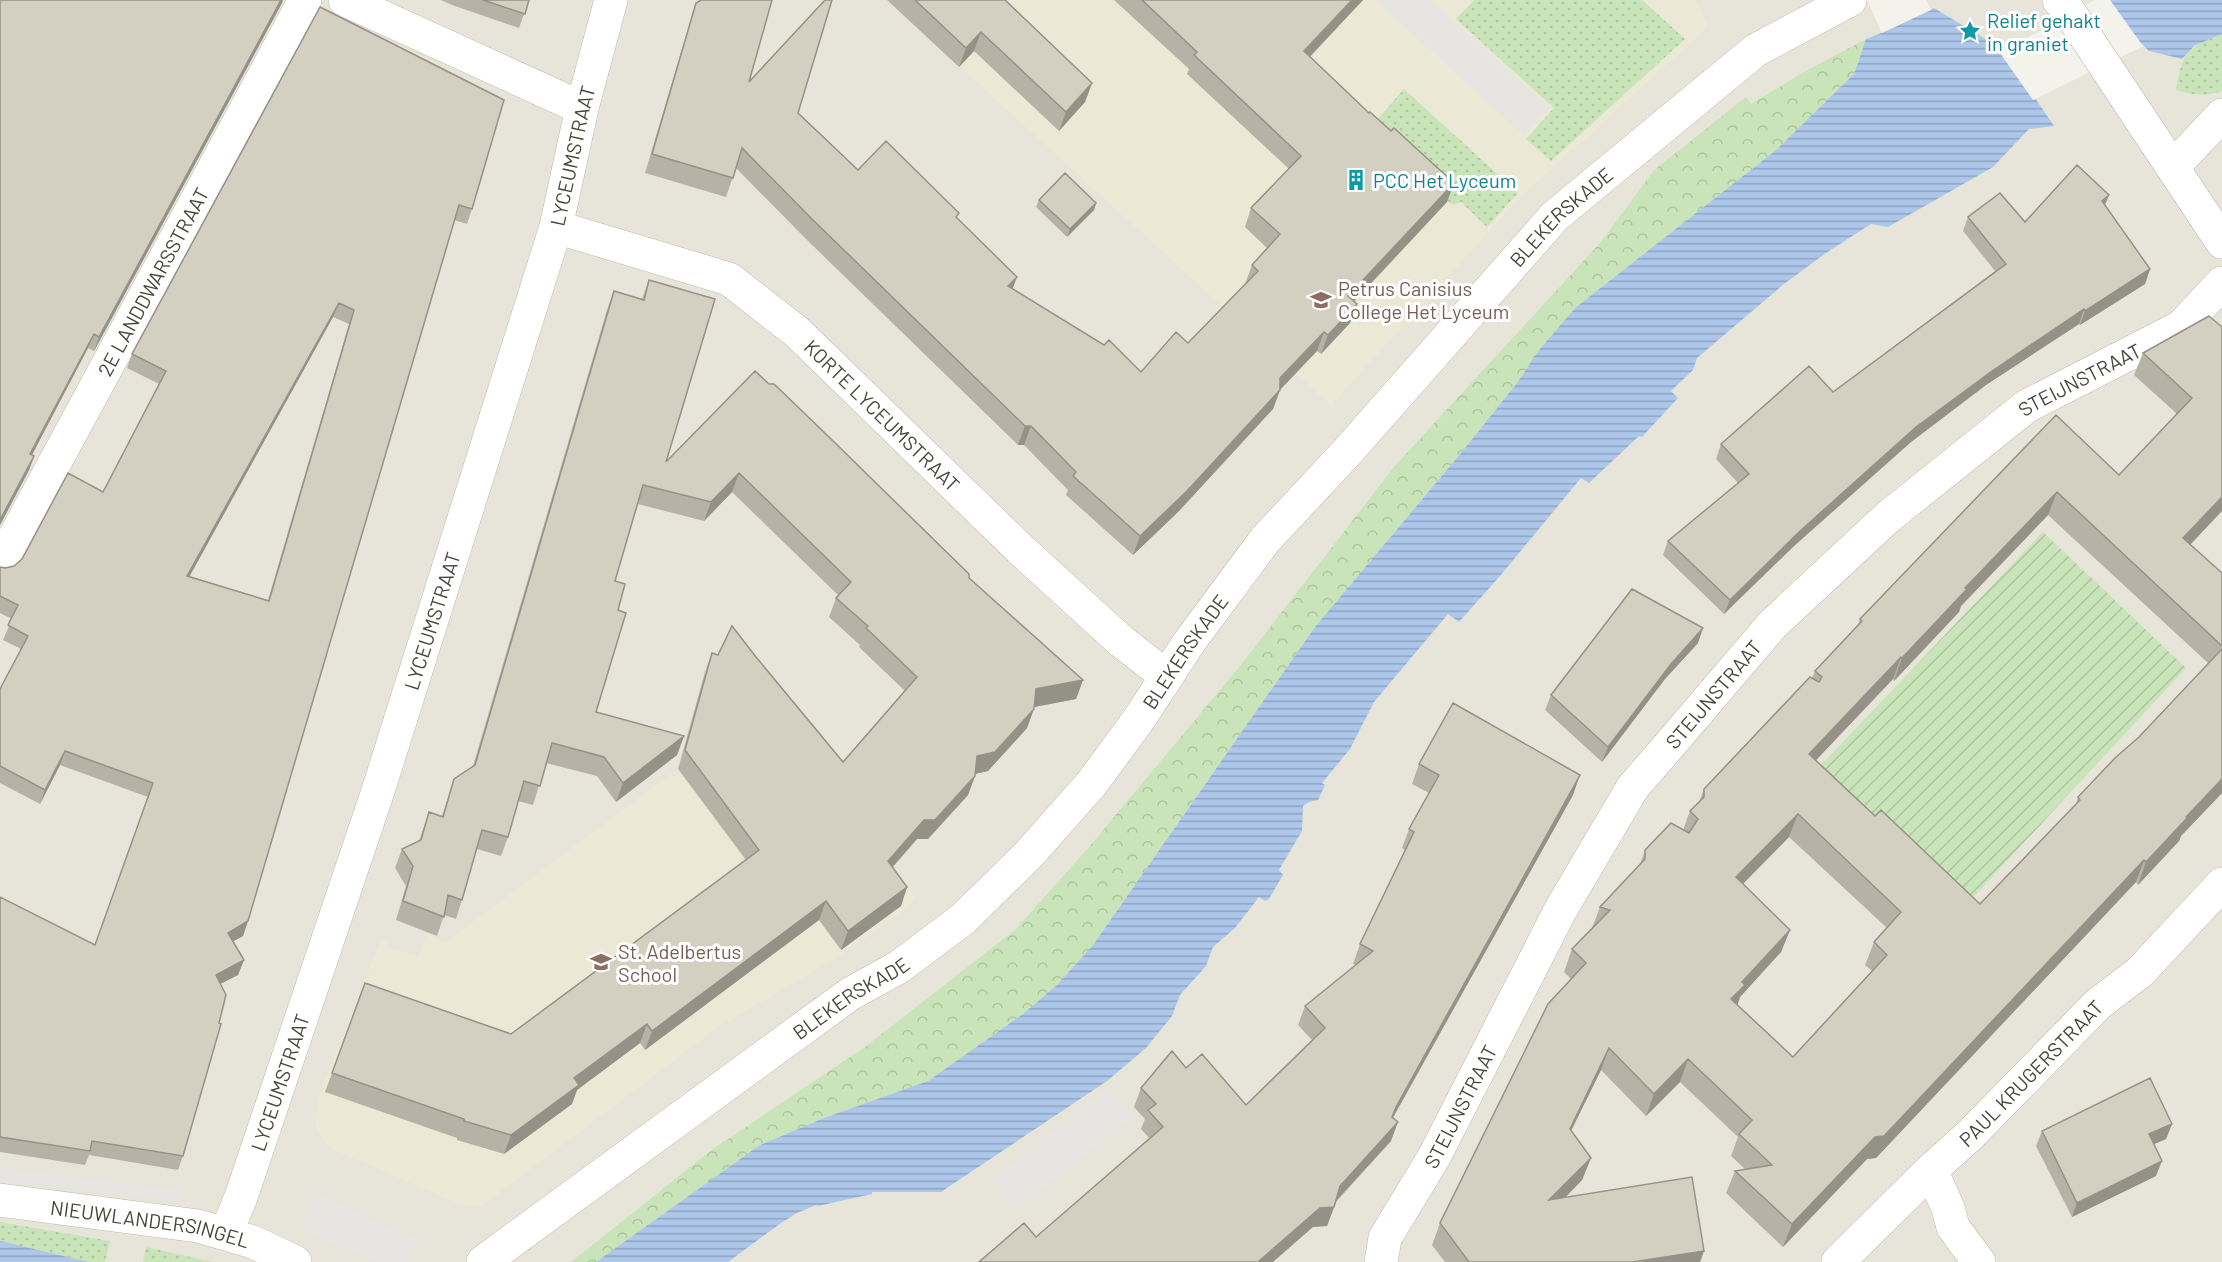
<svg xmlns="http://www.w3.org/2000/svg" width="2222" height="1262" viewBox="0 0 2222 1262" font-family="Barlow,sans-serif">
<defs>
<pattern id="grass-dots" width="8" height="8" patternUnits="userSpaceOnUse" patternTransform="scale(1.5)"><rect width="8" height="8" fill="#c8e4b8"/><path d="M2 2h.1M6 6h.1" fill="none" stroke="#adc59f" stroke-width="1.8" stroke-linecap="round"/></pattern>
<pattern id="forest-crowns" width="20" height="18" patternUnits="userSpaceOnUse" patternTransform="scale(1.5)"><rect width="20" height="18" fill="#c8e4b8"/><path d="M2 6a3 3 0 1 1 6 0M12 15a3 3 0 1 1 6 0" fill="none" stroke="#adc59f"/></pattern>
<pattern id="garden-furrows" width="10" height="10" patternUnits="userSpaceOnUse" patternTransform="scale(1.5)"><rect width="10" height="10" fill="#c8e4b8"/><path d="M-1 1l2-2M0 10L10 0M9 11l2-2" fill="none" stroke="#adc59f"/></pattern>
<pattern id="water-rules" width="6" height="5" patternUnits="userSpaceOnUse" patternTransform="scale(1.5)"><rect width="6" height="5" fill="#adc7ea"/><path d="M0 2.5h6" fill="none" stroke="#8fa3bf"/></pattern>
</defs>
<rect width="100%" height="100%" fill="#f4f3eb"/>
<path fill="#e7e5d9" d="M0,0h2222v1262h-2222z"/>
<path fill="#ebe9d6" d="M887,0h808l13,27 -187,169 -190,209z
M726,733h67l123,166 -17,15 -63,44 -118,69 -238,180 -20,-3 -130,-56 -14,-20 2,-30 63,-158 7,2v5l30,10 9,-23 18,9z"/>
<path fill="url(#grass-dots)" d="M1474,0h168l43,39 -134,122 -25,-22 28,-31 -98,-89z
M2222,34v57c-17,6 -29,4 -46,-1 8,-41 9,-40 46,-56z
M1404,89l114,104 -31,34 -26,-25 -7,3 -5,-3 -80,-73z
M0,1222l110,19 -5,21h-16l-89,-21z
M146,1247l67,15h-70z"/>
<path fill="url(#forest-crowns)" d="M1866,39l-12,35 -79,77 -200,157 -36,42 -22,33 -56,70 -146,174 -222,318 -36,40 -34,29 -95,67 -104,37 -64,27 -164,117h-25l142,-113 152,-102 151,-118 73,-82 151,-181 154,-199 207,-225 53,-72 92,-73 5,7 53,-32z"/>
<path fill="url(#garden-furrows)" d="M2043,532l143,136 -219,236 -148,-137z"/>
<path fill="#e6e5e2" d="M1379,0h52l119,108 -26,28 -147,-134z
M1108,1087l24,30 -116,93 -24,-30z
M0,1168l179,22 11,14 -190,-23z
M317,1194l102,47 -11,21h-33l-74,-34z"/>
<path fill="url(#water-rules)" d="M1868,0l62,10 4,-2 63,38 5,7 98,-53h122v34l-28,12 -12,13 -33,-8 -7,-7 -107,54 19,28 -25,3 -36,38 -105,60 -17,-3 -45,29 -42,31 -87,74 -4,12 -22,21 7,7 -36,39 -3,-1 -50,47 -8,-5 -81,98 -41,46 -11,-8 -74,88 -24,47 -28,34 3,2 -7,15 -9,2 -6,4 -1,25 -23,39 4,5 -14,24 -4,2 -6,-4 -24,31 -22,19 -7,19 -26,29 -8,21 -26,32 -39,33 -166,111h-69v2l-54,12 -2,-1 -19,8 -16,10 -53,39h-132l164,-117 64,-27 104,-37 95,-67 34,-29 36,-40 222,-318 146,-174 56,-70 22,-33 36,-42 200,-157 79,-77 12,-35 18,-7z
M0,1241l9,2 80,19h-89z"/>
<path fill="#f4f3eb" d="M1867,0h59l5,10 -49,23z
M2095,0h15l33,46 -110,54 -33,-47z"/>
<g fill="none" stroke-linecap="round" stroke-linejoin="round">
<defs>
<g id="minor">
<path d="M345,0l237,108"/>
<path d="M2059,0l11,13 152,229"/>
<path d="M2173,167l49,-52"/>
<path id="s1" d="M556,227l173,52 68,53 223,217 101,92 45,35"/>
<path id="s2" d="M0,564l305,-564"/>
<path d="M1931,1170l17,38 5,19 26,35"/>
<path id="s3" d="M0,1200l198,26 55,16 42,20"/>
<path id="s4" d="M226,1233l15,-36 136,-403 179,-567 26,-119 29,-108"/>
<path id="s5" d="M483,1262l367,-268 49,-27 64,-48 67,-66 62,-70 47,-64 51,-78 75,-101 83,-89 207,-235 201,-166 94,-50"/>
<path id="s6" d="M1381,1262l4,-24 49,-81 127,-248 72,-122 34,-39 105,-123 116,-108 139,-111 154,-79 41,-44"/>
<path id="s7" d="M1838,1262l93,-92 39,-35 128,-131 42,-32 82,-88"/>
</g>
</defs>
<use href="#minor" stroke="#bfbcae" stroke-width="34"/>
<use href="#minor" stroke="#fff" stroke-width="33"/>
</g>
<path fill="#b6b3a6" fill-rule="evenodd" d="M0,0l282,3 -188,348 -6,-3 -56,107 2,1 -5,14 -29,55z
M441,0h88l-10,28 -67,-23z
M887,0h118l87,83 -7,19 -26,29 -85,-80 -15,16z
M1114,0h249l-53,57 59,56 85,70 -7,19 -93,100 -4,21 -29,31 -4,-3 -37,39 -7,19 -94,102 -46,44 -67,-60 2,-5 -44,-45h-6l-212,-206 -70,-71 -10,29 -81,-24 45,-151 6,-19 53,79 49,31 60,57 99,48 56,71 128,83 47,-29 57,-59 7,-19 15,-17 -22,-21 6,-19 38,-39 -102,-95 2,-5z
M320,7l152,202 -5,15 -13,-4 -211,716 -10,5 11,19 -6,15 -18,9 -37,172 -5,14 -89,-15 -4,10 -85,-13v-255l95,48 53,-148 -88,-32 -20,39 -40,-21v-94l21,-40 -18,-9 9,-21 -12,-6v-46l5,1 9,-2 89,-74 56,-108 -32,-16 5,-14zM333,317l16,7 -81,276 -79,-24z
M2109,195l-4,10 45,64 -5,15 -65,41 -1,-1 -93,61 -75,57 -117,104 -70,68 -61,-59 5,-14 70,-58 -22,-24 5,-15 112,-52 162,-121 -32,-40 5,-14 57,5z
M1039,200l57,3 -2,7 -27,27 -31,-30z
M649,280l17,182 89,-91 214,207 114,102 -7,19 -42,8 -7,21 -39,43 -13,3 -7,21 -40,44h-11l-24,28 14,20 -6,19 -60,44 -22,-30 -174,130 -5,-7 -63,47 -5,14 -68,50 -47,-14v-2l-132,-46 40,-109 146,51 235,-174 -68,-91 27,-97 7,-19 6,2 38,2 87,105 62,-71 -46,-44 1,-2 -31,-28 7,-19 2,-3 -106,-103 -28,29 -66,-17 -23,77 3,29 -22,102 88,24 -7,19 -61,47 -19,-26 -51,-13 -13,42 -15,-4 -10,36 -7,19 -24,-7 -15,51 -6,19 -12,-4 -7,21 -41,-16 10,-34 -11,-18 7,-19 17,-8 10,-29 13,4 12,-37 19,-13 134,-456 7,-19 28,8z
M2209,316l-19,229 32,28v220l-41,43 -2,5 -41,44 -2,-3 -260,276 -9,1 -84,88 -57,-54 9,-22 10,-2 -14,-13 7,-19 -58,-55 -34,34 -45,-46 -30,61 20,27 -9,22 -16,17 138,54 -4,11h-255l-13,-17 8,-22 131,-244 -7,-7 8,-23 20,-21 8,-21 40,-43 5,-14 38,-20 7,-19 9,-9 5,-13 108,-111 3,-7 43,-46 2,-6 196,-204 63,60 58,-61 -43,-39 9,-22zM2048,515l160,148 -69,74 -61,60 -2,7 -96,100 -105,-88 -59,-56 77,-81 1,2 65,-69 2,-6zM1789,837l98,91 -13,14 -9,23 7,6 -79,86 -56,-52 3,-8 41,-45 9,-22 -47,-46z
M1698,643l-33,36 -63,83 -57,-52 6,-15z
M1419,764l154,31 -180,323 -2,23 -55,61 -9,24 -291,11 113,-99 -8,-9 4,-10 -11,-12 7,-19 45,-20 60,37 66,-65 -14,-15 7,-19 51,-41 -3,-1 7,-20 45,-94 -3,-2 7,-19 20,-36 -17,-9z
M2172,1124l-6,15 -12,5 2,32 -84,41 -36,-71 6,-15z"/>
<path fill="#949287" d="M281,0h2l-1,3 -188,348 5,-14z
M1352,0h11l-66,70 7,-19z
M981,32l-7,19 -15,16 7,-19z
M1092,83l-7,19 -26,29 7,-19z
M1454,183l-7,19 -106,113 7,-19z
M2109,195l-6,14 -1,-8z
M1096,203l-2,7 -27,27 3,-8z
M2150,269l-5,15 -65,41 5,-14z
M1017,277l-7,19 -2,-10z
M339,303l-6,14 -151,273 5,-14z
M1357,304l-7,19 -29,31 7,-19z
M2084,309l-5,15 -93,61 -75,57 -117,104 -70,68 6,-14 69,-68 117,-105 76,-56z
M1324,332l-7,19 -44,46 7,-19z
M94,334l-6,14 -63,120 5,-14z
M1280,390l-7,19 -94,102 -46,44 7,-19z
M1025,426h6l-7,19h-6z
M34,456l-5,14 -29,55v-5z
M739,473l-7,19 -28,29 7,-19z
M2057,492l-9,23 -87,91 -2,6 -65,69 8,-23 63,-70z
M2222,497v14l-47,50 8,-23z
M1703,628l-5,15 -33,36 -63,83 6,-15 63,-83z
M1901,657l-8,22 -92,97 8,-22z
M1083,680l-7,19 -47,9 7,-19z
M1034,709l-7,19 -39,43 -18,4 7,-19z
M684,736l-7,19 -61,47 7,-19z
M65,751l-5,14 -20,39 5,-14z
M1580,775l-7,20 -185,331 8,-19z
M975,776l-7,19 -40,44h-11l-36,41 7,-19 36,-41z
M2222,779v14l-41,43 -2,5 -41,44 8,-23 40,-45z
M1798,814l-9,23 -61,62 8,-22z
M2144,860l-8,22 -260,276 -9,1 -84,88 9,-23 83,-87z
M907,887l-6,19 -60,44 7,-19z
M826,901l-7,19 -174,130 7,-19z
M248,921l-5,15 -20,11 5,-14z
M1790,930l-9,22 -41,45 -3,10 -6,-8 11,-17z
M244,960l-6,15 -28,14 6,-14z
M647,1024l-7,19 -63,47 -5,14 -68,50 7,-19 63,-57z
M1609,1048l-8,22 -40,81 9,-22z
M1688,1059l-8,23 -34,34 8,-22z
M1398,1122l-7,19 -59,64 8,-19z
M2172,1124l-6,15 -23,10 6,-15z
M1591,1158l-9,22 -41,42 8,-22z
M2162,1161l-6,15 -84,41 5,-14z
M1334,1207l-7,19 -14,1 -40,35h-15l62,-54z
M1704,1251l-4,11h-67z"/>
<path fill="#d4d0c1" stroke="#949287" stroke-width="1.5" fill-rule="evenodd" d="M0,0h281l-182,337 -5,-3 -64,120 4,2 -34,64z
M483,0h46l-4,14z
M701,0h71l-23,82 76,-82h7l-34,113 60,57 28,-29 73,72 -3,4 61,60 -9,9 96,59 5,-5 32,32 35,-40 12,11 70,-72 -6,-6 28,-31 -29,-26 50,-52 -107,-101 3,-3 -55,-52h210l-48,51 65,62 1,-1 21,19 3,-3 60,55 -106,113 9,8 -29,31 -4,-3 -44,46v12l-94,102 -46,44 -67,-60 3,-4 -45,-46h-6l-212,-206 -71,-72 -9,30 -81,-24 44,-151z
M915,0h90l87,83 -26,29 -85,-80 -15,16z
M320,7l184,93 -32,109 -13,-4 -211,716 -20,12 16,27 -28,15 10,20 -7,28 2,1 -38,132 -91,-15 -2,10 -90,-14v-240l95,48 58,-162 -88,-32 -20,39 -45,-24v-77l28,-53 -20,-11 10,-20 -18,-9v-29l5,1 9,-2 8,-7 46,-86 35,19 63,-121 -34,-17zM339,303l15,7 -85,291 -82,-25z
M2077,165l32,30 -7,6 48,68 -65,42 -1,-2 -92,62 -76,56 -117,105 -69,68 -62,-59 81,-67 -28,-30 88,-78 24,26 173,-128 -38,-47 32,-24 25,29z
M1065,173l31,30 -26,26 -31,-29z
M649,280l66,19 -49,163 89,-91 14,13h5l55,53 140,137v4l114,102 -47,9 -2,20 -39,43 -18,4 -2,20 -40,44h-11l-36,41 19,26 -59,44 -22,-30 -174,130 -5,-7 -73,54 5,7 -68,50 -47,-14v-2l-132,-46 33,-90 146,51 248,-184 -74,-100 27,-97 6,2 14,-29 24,31 87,105 74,-85 -51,-49 2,-2 -32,-28 15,-16 -112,-109 -28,29 -68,-17 -28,96 10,3 -7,26 8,3 -30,99 88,24 -61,47 -19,-26 -52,-14 -12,43 -16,-5 -16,56 -26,-7 -20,70 -14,-5 -4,22 -41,-16 10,-35 -11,-17 19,-9 8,-28 14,5 11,-38 21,-14 139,-474 30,9z
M2209,316l13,11v170l-39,41 39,35v73l-165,-154 -92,96 2,1 -65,69 -1,-1 -92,97 66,62 6,-6 99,94 100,-104 -2,-3 37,-39 24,-21 83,-88v130l-36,38 1,1 -41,44 -2,-2 -260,276 -9,1 -83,87 -57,-53 37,-6 -33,-31 13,-14 -64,-61 -34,35 -45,-46 -39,81 21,29 -42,42 143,-23 12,74 -71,11h-164l-29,-39 108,-219 38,-41 -14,-14 38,-39 -10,-3 45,-48v-9l26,-27 18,10 9,-14 -8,-8 14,-14v-8l106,-112 9,5 3,-5 -7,-6 47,-50 -2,-2 196,-204 63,60 73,-77 -49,-45zM1798,814l103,98 -27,30 13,13 -94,102 -62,-58 14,-14 -3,-3 48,-52 -54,-53z
M1632,589l71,39 -32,36 -63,83 -57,-52z
M1453,703l127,72 -184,332 -4,10 6,5 -58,64 -6,21 -14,1 -62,54h-279l45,-39 12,14 127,-110 -15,-17 8,-6 -15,-16 31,-37 14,17 16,-14 44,51 79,-77 -20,-22 68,-55 -13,-7 54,-112 -5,-3 30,-54 -20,-11z
M2150,1078l22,46 -23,10 13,27 -85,42 -35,-72z"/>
<defs>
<symbol id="sight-bare" viewBox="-9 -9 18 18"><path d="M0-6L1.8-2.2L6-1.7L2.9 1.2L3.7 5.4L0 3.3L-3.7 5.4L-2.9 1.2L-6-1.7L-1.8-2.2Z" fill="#0f9aa8" stroke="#fff" stroke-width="2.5" paint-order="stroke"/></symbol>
<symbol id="building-bare" viewBox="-9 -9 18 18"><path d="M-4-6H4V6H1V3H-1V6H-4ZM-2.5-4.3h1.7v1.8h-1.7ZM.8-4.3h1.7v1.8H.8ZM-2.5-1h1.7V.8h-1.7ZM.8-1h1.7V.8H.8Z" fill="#0f9aa8" stroke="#fff" stroke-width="2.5" paint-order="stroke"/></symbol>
<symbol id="school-bare" viewBox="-9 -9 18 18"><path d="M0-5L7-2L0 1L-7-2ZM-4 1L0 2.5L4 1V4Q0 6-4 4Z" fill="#8d6e63" stroke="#fff" stroke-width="2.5" paint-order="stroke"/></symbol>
</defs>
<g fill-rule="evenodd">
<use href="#sight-bare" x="1955" y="16" width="30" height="30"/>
<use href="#building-bare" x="1341" y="165" width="30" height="30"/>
<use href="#school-bare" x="1306" y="285" width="30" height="30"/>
<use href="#school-bare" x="586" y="947" width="30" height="30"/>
</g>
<g text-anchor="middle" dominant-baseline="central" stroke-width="6" stroke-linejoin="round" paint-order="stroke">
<g font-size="20" fill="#0d838f" stroke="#fff" text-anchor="start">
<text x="1987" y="20">Relief gehakt<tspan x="1987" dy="23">in graniet</tspan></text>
<text x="1373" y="180">PCC Het Lyceum</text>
</g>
<g font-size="20" fill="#474439" stroke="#fff">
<text stroke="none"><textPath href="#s4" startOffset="1132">LYCEUMSTRAAT</textPath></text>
<text stroke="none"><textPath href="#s5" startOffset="1515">BLEKERSKADE</textPath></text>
<text stroke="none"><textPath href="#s2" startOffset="321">2E LANDDWARSSTRAAT</textPath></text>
<text stroke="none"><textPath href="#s6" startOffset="1148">STEIJNSTRAAT</textPath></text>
<text stroke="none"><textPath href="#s1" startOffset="386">KORTE LYCEUMSTRAAT</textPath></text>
<text stroke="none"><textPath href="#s4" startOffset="646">LYCEUMSTRAAT</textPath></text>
<text stroke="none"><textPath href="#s5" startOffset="939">BLEKERSKADE</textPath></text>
<text stroke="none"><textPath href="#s6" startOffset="662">STEIJNSTRAAT</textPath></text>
<text stroke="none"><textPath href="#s5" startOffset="453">BLEKERSKADE</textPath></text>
<text stroke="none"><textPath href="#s7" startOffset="270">PAUL KRUGERSTRAAT</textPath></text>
<text stroke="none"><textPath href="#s4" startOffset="160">LYCEUMSTRAAT</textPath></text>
<text stroke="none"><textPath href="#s6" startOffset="176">STEIJNSTRAAT</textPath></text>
<text stroke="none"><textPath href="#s3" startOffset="152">NIEUWLANDERSINGEL</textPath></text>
</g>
<g font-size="20" fill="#785e54" stroke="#fff" text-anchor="start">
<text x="1338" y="288">Petrus Canisius<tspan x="1338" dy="23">College Het Lyceum</tspan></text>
<text x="618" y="951">St. Adelbertus<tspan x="618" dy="23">School</tspan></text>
</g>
</g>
</svg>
